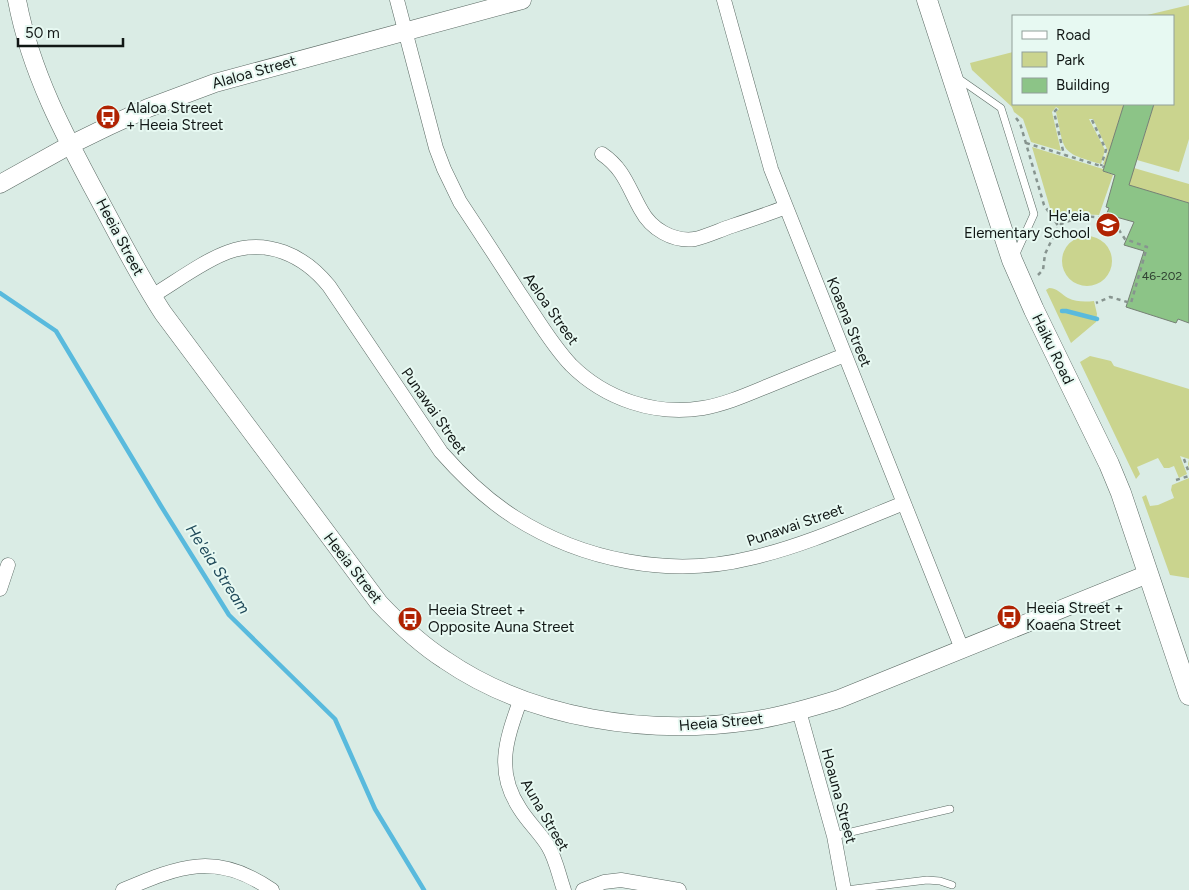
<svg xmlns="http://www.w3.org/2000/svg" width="1189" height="890" viewBox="0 0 1189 890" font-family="Figtree,sans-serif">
<rect width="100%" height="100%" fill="#daece5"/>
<path fill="#cad48e" d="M1189,5v134l-10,33 -42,-12 17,-56h19v-88h-30z
M1013,52v52h111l-19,61 -2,-1 5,-13 -15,-32h-4l16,31 -4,14c-41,-12 -36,-11 -45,-52l3,-3 -3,-2 -4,5 9,39 -30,-9 -8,-23 -9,-7 -2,-5 -40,-37 -2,-7z
M1032,147l71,22v2l10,4 -14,40 -21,-1 -18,8 -10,-14z
M1134,168l55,16v19l-72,-21z
M1062 261a25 25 0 1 1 50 0a25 25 0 1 1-50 0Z
M1049,288c8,0 12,6 19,10 8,4 17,4 26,3l3,13 -1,8 -25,21 -25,-53z
M1090,356l21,5 3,5 75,23v79l-1,-4 1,-5 -9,-3 7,18 -8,4 -5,-12 -5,2h-5l-6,-10 -21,9 3,7 -4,5 -56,-117z
M1189,478v100l-19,-3 -28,-78 4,-2 4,11 8,-1 16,-7 -3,-8 1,-5z"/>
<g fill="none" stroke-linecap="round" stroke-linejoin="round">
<path stroke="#59badd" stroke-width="4.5" d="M0,293l56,38 105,175 68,109 106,104 40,90 49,81
M1062,311h4l31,8"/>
</g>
<path fill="#8cc487" stroke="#768075" d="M1124,104h30l-25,81 60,18v120l-11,-4 -2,4 -50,-16 18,-56 -20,-6 10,-23 -25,-7 1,-2h-3l2,-5 -3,-1 9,-32 -12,-4z"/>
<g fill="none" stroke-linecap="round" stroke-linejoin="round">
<defs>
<path id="service" d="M958,78l43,30 33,106 -19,42
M834,836l116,-27
M846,890l81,-10 13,1 12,4"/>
<path id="minor" d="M397,0l39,148 8,21 16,33c20,30 40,61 60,92 16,23 31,50 51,71 34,34 84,51 132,43 23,-4 43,-13 65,-22 25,-10 51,-21 77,-31
M724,0l47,169 191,480
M602,154c22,15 26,33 39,56 10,19 32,32 54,29 12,-3 25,-9 37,-13 18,-6 36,-12 54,-19
M152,296c22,-13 53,-36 76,-44 39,-14 76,3 101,34l112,166c22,25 45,47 73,65 69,44 157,61 237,41 52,-12 103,-35 153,-55
M0,589l8,-24
M521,698c-14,40 -27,72 -1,111 8,13 20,24 28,37 8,13 11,30 16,44
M799,711l35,125 10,54
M123,890c57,-24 93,-39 149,0
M583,890l21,-8 17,-2 58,10"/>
<path id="tertiary" d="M17,0c14,74 49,138 84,203 20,37 39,75 62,110l216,290c20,21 41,41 66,57 86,59 203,76 305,61 30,-4 60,-13 89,-22l309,-125
M0,184l70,-39 39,-19 39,-18 67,-25 307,-83"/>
<path id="secondary" d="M927,0l85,260 22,50 75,154 12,29 68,202"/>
</defs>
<use href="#service" stroke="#5b6a64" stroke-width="8"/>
<use href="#minor" stroke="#5b6a64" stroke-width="15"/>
<use href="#tertiary" stroke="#5b6a64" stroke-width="19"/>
<use href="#secondary" stroke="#5b6a64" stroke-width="21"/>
<path stroke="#87948f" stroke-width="2.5" stroke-dasharray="4 4" stroke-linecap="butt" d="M1057,109l-3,3 10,43
M1016,118l4,5 24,82 15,22
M1092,120l14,30 -5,16
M1026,143l78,24
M1038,275l5,-5 2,-16 11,-23 5,-7 16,-6 8,-2 17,2 17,12 6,9 22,8 -16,56 -21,-6 -14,6
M1184,459l4,11
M1176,480l13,-4"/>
<use href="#service" stroke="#fff" stroke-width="7"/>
<use href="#minor" stroke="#fff" stroke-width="14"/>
<use href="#tertiary" stroke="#fff" stroke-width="18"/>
<use href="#secondary" stroke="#fff" stroke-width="20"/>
</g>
<defs>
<symbol id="bus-disc" viewBox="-11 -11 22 22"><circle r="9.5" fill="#b02302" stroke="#e7f9f2"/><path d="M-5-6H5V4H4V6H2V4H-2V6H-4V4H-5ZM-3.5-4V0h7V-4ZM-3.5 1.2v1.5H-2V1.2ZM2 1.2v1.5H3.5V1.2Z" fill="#fff"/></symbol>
<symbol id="school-disc" viewBox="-11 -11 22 22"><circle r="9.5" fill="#b02302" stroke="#e7f9f2"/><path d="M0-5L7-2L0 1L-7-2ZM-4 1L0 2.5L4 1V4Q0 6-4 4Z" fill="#fff"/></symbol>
</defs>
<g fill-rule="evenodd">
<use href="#bus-disc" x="94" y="103" width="28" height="28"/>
<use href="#school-disc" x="1094" y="211" width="28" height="28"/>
<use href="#bus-disc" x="995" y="603" width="28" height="28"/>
<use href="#bus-disc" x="396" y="605" width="28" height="28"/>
</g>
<g text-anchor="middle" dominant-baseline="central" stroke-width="4" stroke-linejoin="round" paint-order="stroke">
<g font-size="12" fill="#304232">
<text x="1162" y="276">46-202</text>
</g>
<g font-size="15" fill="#111715" stroke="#e7f9f2">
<text transform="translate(254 72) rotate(-16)">Alaloa Street</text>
<text transform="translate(120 237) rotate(62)">Heeia Street</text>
<text transform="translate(551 309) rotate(55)">Aeloa Street</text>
<text transform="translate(849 322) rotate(68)">Koaena Street</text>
<text transform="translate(1053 349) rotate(64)">Haiku Road</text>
<text transform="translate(434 411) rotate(55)">Punawai Street</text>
<text transform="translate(795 525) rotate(-19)">Punawai Street</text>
<text transform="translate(353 568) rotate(52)">Heeia Street</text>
<text transform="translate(721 722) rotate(-5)">Heeia Street</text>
<text transform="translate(839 796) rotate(75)">Hoauna Street</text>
<text transform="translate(545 815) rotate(60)">Auna Street</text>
</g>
<g font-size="15" fill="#111715" stroke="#e7f9f2" text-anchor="start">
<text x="126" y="108">Alaloa Street<tspan x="126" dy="17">+ Heeia Street</tspan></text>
<text x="1090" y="216" text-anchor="end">He'eia<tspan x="1090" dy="17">Elementary School</tspan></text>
<text x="1026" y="608">Heeia Street +<tspan x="1026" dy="17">Koaena Street</tspan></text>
<text x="428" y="610">Heeia Street +<tspan x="428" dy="17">Opposite Auna Street</tspan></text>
</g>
<g font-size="16" font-style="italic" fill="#204a5a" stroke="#e7f9f2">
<text transform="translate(218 569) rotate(57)">He'eia Stream</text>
</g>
</g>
<rect x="1012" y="15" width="162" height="90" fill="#e7f9f2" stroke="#919f9a"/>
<rect x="1022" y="31" width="25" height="8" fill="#ffffff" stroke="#919f9a"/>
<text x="1056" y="40" font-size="15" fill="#111715">Road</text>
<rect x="1022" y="52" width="25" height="15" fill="#cad48e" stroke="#919f9a"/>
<text x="1056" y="65" font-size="15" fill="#111715">Park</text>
<rect x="1022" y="78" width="25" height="15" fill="#8cc487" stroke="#919f9a"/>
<text x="1056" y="90" font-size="15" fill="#111715">Building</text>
<path d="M18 38v8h105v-8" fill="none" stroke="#111715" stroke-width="2.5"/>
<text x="25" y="38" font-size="15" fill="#111715" stroke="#e7f9f2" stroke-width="4" paint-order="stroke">50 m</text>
</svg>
